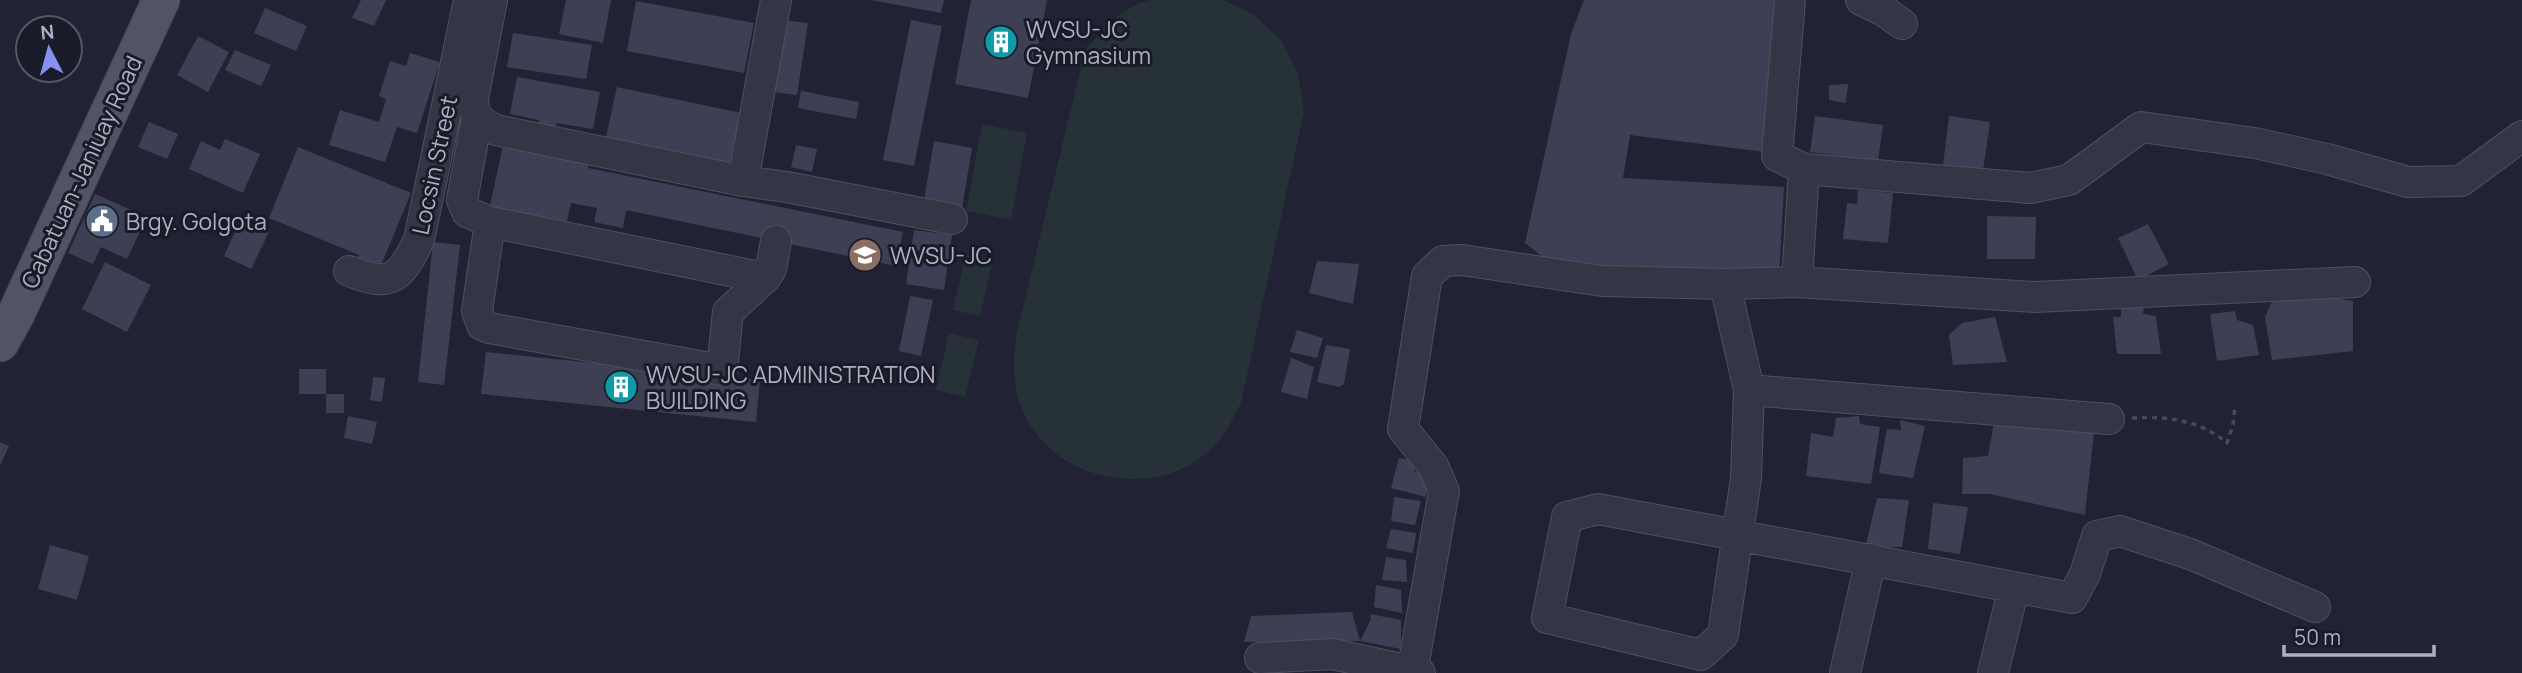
<svg xmlns="http://www.w3.org/2000/svg" width="2522" height="673" viewBox="0 0 2522 673" font-family="Manrope,sans-serif">
<rect width="100%" height="100%" fill="#212334"/>
<path fill="#263138" d="M1150,0h73l30,14 28,26 17,34 6,38 -63,291c-6,10 -11,23 -18,33 -54,70 -172,51 -203,-31 -8,-22 -6,-45 -4,-69l69,-285c17,-21 37,-45 65,-51z
M982,124l45,9 -16,87 -45,-9z
M966,255l27,5 -13,56 -27,-6z
M949,333l30,7 -14,57 -29,-7z"/>
<path fill="#3d4055" d="M361,0h25l-12,26 -22,-8z
M566,0h45l-8,43 -44,-9z
M871,0h73l-3,13z
M971,0h76l-19,98 -73,-14z
M1584,0h195l-14,152 -135,-17 -7,43 161,9 -5,89 -227,-11 -27,-22 46,-209z
M636,1l118,22 -10,50 -117,-22z
M265,8l42,18 -11,25 -42,-18z
M783,20l25,3 -11,72 -25,-3z
M911,20l31,6 -28,140 -31,-6z
M513,33l79,12 -6,34 -79,-12z
M198,36l31,16 -21,40 -31,-17z
M235,50l36,15 -10,21 -36,-16z
M410,53l30,9 -23,71 -20,-6 -12,35 -56,-17 11,-35 39,12 7,-23 -7,-3 11,-35 16,5z
M517,77l83,15 -7,37 -37,-6 -2,11 -17,-3 2,-11 -29,-6z
M1848,84l-2,19 -17,-3v-15z
M617,87l124,26 -11,51 -124,-27z
M801,91l58,11 -3,17 -58,-11z
M1815,116l68,9 -5,36 -68,-9z
M1949,116l41,6 -7,49 -40,-6z
M149,122l29,12 -11,25 -29,-12z
M225,139l35,15 -17,39 -54,-24 12,-28 19,9z
M504,141l86,18 -2,9 315,64 -7,34 -270,-56 -3,18 -29,-6 3,-14 -26,-5 -5,23 -77,-16z
M934,141l38,7 -10,60 -38,-7z
M796,145l21,4 -5,23 -21,-5z
M298,147l113,46 -32,77 -23,-9 3,-6 -90,-37z
M1858,190l35,3 -5,50 -45,-4 4,-36 10,1z
M95,194l52,23 -20,42 -26,-12 -8,17 -25,-11z
M1987,216l49,1 -1,42h-48z
M241,219l28,13 -18,37 -27,-13z
M2148,224l21,40 -31,16 -20,-42z
M914,230l38,5 -8,55 -38,-6z
M433,242l27,3 -16,140 -26,-3z
M1317,261l42,3 -6,40 -44,-11z
M105,262l46,23 -24,47 -45,-23z
M2309,293l44,8v50l-81,9 -7,-43 9,-20z
M910,296l23,4 -12,56 -22,-5z
M2121,304l23,1 -1,9 13,2 5,38h-44l-4,-37h8z
M2235,311l2,9 16,5 6,30 -42,6 -7,-47z
M1995,317l12,45 -54,3 -4,-30 13,-12z
M1297,330l26,8 -6,20 -27,-6z
M1326,345l24,4 -6,35 -5,3 -22,-5z
M486,352l274,28 -4,42 -275,-28z
M1291,358l23,9 -7,32 -26,-7z
M299,369h27v25h-27z
M373,377l12,1 -3,24 -12,-2z
M326,394h18v19h-18z
M348,416l29,6 -5,22 -28,-6z
M1859,416l1,8 20,3 -9,57 -65,-8 5,-43 22,4 3,-19z
M1900,420l25,6 -12,52 -34,-5 8,-44 14,1z
M1994,423l100,9 -9,83 -95,-21h-28l1,-36 25,-2z
M0,442l9,4 -9,20z
M1399,458l18,3 -3,10 14,3 -2,23 -35,-9z
M1394,497l27,4 -6,24 -24,-4z
M1877,498l32,2 -7,47 -37,1z
M1933,503l35,4 -8,47 -32,-5z
M1391,529l25,4 -3,20 -27,-5z
M50,545l39,11 -12,44 -39,-11z
M1386,557l20,3 1,22 -25,-2z
M1376,585l25,5 1,23 -28,-6z
M1352,612l8,29 -116,1 7,-26z
M1370,614l31,6v29l-41,-8 11,-22z"/>
<g fill="none" stroke-linecap="round" stroke-linejoin="round">
<path stroke="#3d3f50" stroke-width="30" stroke-dasharray="30 15" stroke-linecap="butt" d="M776,241l7,-33"/>
<defs>
<path id="minor" d="M492,0l-19,99c0,17 8,24 23,31l247,51 44,6 165,32
M1790,0l-13,156 27,13 226,19 39,-8 72,-53 114,16 72,16 81,23 53,-1 61,-45
M1861,0l23,11 18,13
M477,118l-15,82 5,12 23,10 -13,89 5,14 7,3 233,42 6,-58 37,-34 6,-9 5,-28
M743,181l33,-181
M490,222l275,56
M349,271c42,17 51,8 70,-31l50,-240
M1797,282l7,-113
M1725,284l24,106 -3,88 -23,157 -22,20 -154,-37 20,-101 31,-8 474,89 13,-24 12,-38 23,-5 70,23 125,53
M1749,390l360,29
M1260,658l72,-4 88,19
M1412,673l32,-182 -11,-25 -30,-37 24,-153 16,-15 19,-1 140,21 123,3 72,-2 238,15 320,-15
M1845,673l26,-114
M1993,673l21,-86"/>
<path id="major" d="M0,343l16,-29 145,-314"/>
</defs>
<use href="#minor" stroke="#4e5060" stroke-width="32"/>
<use href="#major" stroke="#3d3f4e" stroke-width="39"/>
<path stroke="#424d55" stroke-width="3.5" stroke-dasharray="5 5" stroke-linecap="butt" d="M2132,418c35,-2 68,2 95,25l6,-18 2,-19"/>
<use href="#minor" stroke="#343645" stroke-width="30"/>
<use href="#major" stroke="#525465" stroke-width="37"/>
</g>
<defs>
<symbol id="building-disc" viewBox="-11 -11 22 22"><circle r="9.5" fill="#0f9aa8" stroke="#191b29"/><path d="M-4-6H4V6H1V3H-1V6H-4ZM-2.5-4.3h1.7v1.8h-1.7ZM.8-4.3h1.7v1.8H.8ZM-2.5-1h1.7V.8h-1.7ZM.8-1h1.7V.8H.8Z" fill="#fff"/></symbol>
<symbol id="civic-disc" viewBox="-11 -11 22 22"><circle r="9.5" fill="#5c6f8a" stroke="#191b29"/><path d="M-.6-6.5H3V-4.5H.6V-3L4-1V1h2V6H-6V1h2V-1L-.6-3ZM-1.2 2.5V6h2.4V2.5Z" fill="#fff"/></symbol>
<symbol id="university-disc" viewBox="-11 -11 22 22"><circle r="9.5" fill="#8d6e63" stroke="#191b29"/><path d="M0-5L7-2L0 1L-7-2ZM-4 1L0 2.5L4 1V4Q0 6-4 4Z" fill="#fff"/></symbol>
</defs>
<g fill-rule="evenodd">
<use href="#building-disc" x="982" y="23" width="38" height="38"/>
<use href="#civic-disc" x="83" y="202" width="38" height="38"/>
<use href="#university-disc" x="846" y="236" width="38" height="38"/>
<use href="#building-disc" x="602" y="368" width="38" height="38"/>
</g>
<g text-anchor="middle" dominant-baseline="central" stroke-width="6" stroke-linejoin="round" paint-order="stroke">
<g font-size="23" fill="#aeb0c2" stroke="#191b29" text-anchor="start">
<text x="1026" y="29">WVSU-JC<tspan x="1026" dy="26">Gymnasium</tspan></text>
<text x="126" y="221">Brgy. Golgota</text>
<text x="890" y="255">WVSU-JC</text>
<text x="646" y="374">WVSU-JC ADMINISTRATION<tspan x="646" dy="26">BUILDING</tspan></text>
</g>
<g font-size="23" fill="#aeb0c2" stroke="#191b29">
<text transform="translate(434 165) rotate(-78)">Locsin Street</text>
<text transform="translate(81 172) rotate(-65)">Cabatuan-Janiuay Road</text>
</g>
</g>
<g transform="translate(49 49) rotate(354)"><circle r="33" fill="#191b29" stroke="#555766" stroke-width="2"/>
<path d="M0-5L12 26L0 18L-12 26Z" fill="#8690ee"/>
<text y="-10" font-size="19" font-weight="bold" text-anchor="middle" fill="#aeb0c2">N</text>
</g>
<path d="M2284 645v10h150v-10" fill="none" stroke="#aeb0c2" stroke-width="3.5"/>
<text x="2294" y="645" font-size="21" fill="#aeb0c2" stroke="#191b29" stroke-width="5" paint-order="stroke">50 m</text>
</svg>
